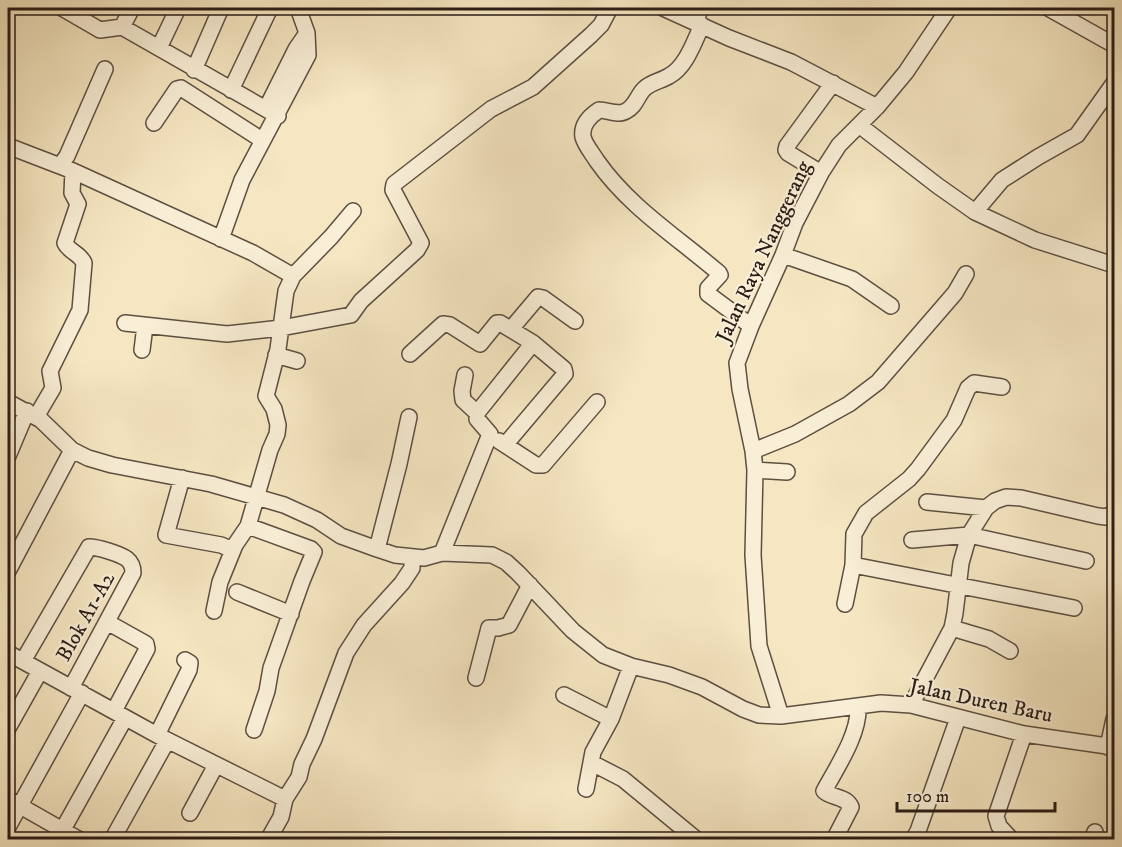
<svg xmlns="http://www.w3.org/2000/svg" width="1122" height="847" viewBox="0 0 1122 847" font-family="'IM FELL DW Pica',serif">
<rect width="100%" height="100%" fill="#f6e7c2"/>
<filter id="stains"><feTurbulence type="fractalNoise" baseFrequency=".00333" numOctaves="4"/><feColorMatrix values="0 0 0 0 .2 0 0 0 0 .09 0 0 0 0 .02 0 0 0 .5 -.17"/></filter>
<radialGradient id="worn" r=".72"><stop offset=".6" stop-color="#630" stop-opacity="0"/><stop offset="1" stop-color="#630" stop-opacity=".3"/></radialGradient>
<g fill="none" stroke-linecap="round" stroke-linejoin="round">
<defs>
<path id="minor" d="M62,8l38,22 22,-3 156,89
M663,8l66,30 62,24 86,45
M1048,8l66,37
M695,22l6,-14
M702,25c-8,17 -16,42 -33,51 -8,5 -18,6 -25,13 -7,7 -8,17 -18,22 -8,5 -18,-1 -27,-1 -9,6 -18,15 -16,27 2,8 9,16 14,24 32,46 80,76 122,112l1,2 -12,13v6l43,32
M122,27l10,-19
M159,48l19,-40
M194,70l27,-62
M231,90l39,-82
M266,109l30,-60 11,-16
M154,123l23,-34 4,-1 81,52
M859,125l79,61 37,26 60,28 79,25
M8,146l65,25 180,82 40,23 -7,15 -8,58 -12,47 8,13 4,16 -1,9 -7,16 -22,76 -13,19 -15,37 -6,29
M60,166l7,-10 38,-87
M821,173l-33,-20 -2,-3 1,-4 46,-63
M975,212l27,-32 36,-23 39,-22 37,-52
M221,239l21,-59 66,-125 -1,-22 -9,-25
M783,255l69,24 39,27
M293,276l38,-39 22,-26
M125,323l102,11 54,-6 70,-13 10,-14 56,-51 4,-7 -28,-53 1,-6 97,-75 42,-22 58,-52 10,-10 9,-17
M511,329l27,-32 5,1 32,23
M142,350l3,-24
M410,354l33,-30 7,1 30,19 17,-21h3l33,20 31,26 1,5 -60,71
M276,355l21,6
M465,375l-3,16 1,9 14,13
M8,402l33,18 31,30 16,8 24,7 99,19 73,21 33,15 24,16 36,13 18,6 29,3 18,-5 50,2 14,7 12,11 55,58 30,24 28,11 38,9 33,12 41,22 16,6 22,1 100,-13 30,2 113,29 90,13
M36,417l17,-29 -3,-17 30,-61 4,-47c-4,-10 -15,-11 -19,-20l13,-39 -6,-11 1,-22
M499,441l37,24h7l54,-63
M753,451l42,-17 54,-30 29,-22 77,-89 11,-19
M8,456l19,-45
M755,470l32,2
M182,478l-16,57 55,10 12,5
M927,502l59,6
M248,526l63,23 3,3 -12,29 -31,87 -4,23 -13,39
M912,540l57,-5 117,26
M377,549l22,-85 10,-47
M442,553l48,-119 -13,-15v-6l56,-70
M853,565l1,-31 12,-21 43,-34 9,-10 36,-49 14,-32 6,-5 28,4
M8,571l64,-121
M237,592l54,22
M845,604l8,-39 221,43
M107,622l34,19 5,3 1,5 -33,62
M952,628l37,11 21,12
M8,653l149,82 128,64
M23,661l66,-114c9,0 31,7 38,12 5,4 6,9 6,14l-62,115
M476,678l13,-50h9l11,-3 21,-40
M564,695l47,24
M911,705l41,-77 3,-15 6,-50 8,-28 17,-27 9,-7 11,-4 15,1 77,18 8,1 8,-4
M781,716l-22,-70 -6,-91 2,-85 -2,-19 -13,-62 -3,-26 14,-37 32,-71 12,-32 26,-50 18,-28 38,-38 29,-35 43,-64
M8,728l32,-57
M157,735l32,-65 1,-7 -5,-3
M1108,747l6,-28
M592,763l31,16 74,61
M586,789l7,-37 18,-33 20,-53
M8,799l72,41
M190,813l26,-48
M8,827l74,-134
M57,840l68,-122
M112,840l55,-99
M268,840l13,-23 4,-18 14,-22 3,-13 12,-25 32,-86 18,-28 38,-42 10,-15v-11
M837,840l-2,-2 16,-31c-5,-11 -19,-9 -27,-16 13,-24 36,-58 34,-85
M913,840l5,-9 40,-113
M1012,840l-13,-14 -3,-10 28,-82
M1092,840l3,-8"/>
</defs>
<use href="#minor" stroke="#5d4f42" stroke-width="18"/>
<use href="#minor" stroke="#f9efd7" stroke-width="15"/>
</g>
<g text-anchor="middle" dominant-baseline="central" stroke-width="4.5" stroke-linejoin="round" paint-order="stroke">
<g font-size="21" fill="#2a1c17" stroke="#f9efd7">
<text transform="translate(764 252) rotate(-65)">Jalan Raya Nanggerang</text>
<text transform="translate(86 617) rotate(-61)">Blok A1-A2</text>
<text transform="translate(981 701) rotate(12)">Jalan Duren Baru</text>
</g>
</g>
<rect width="1122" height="847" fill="none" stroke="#f6e7c2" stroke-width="30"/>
<rect x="9" y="9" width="1104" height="829" fill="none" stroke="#2a1c17" stroke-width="3"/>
<rect x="15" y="15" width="1092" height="817" fill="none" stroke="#2a1c17" stroke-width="1.5"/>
<path d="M897 802v9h158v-9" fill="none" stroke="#2a1c17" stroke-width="3"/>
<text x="906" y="802" font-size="18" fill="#2a1c17" stroke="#f9efd7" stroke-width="4.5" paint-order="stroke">100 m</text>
<rect width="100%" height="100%" filter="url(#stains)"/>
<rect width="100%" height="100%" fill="url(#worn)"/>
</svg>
